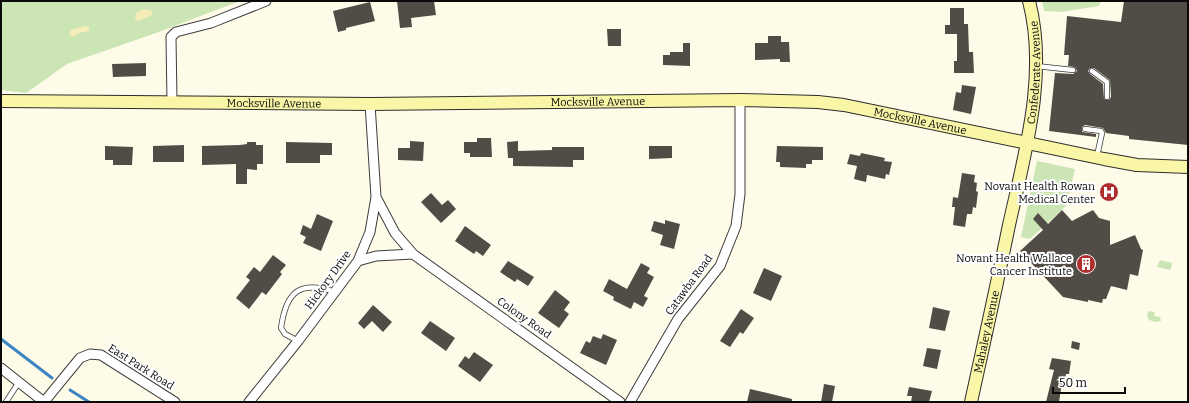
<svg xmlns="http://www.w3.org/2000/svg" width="1189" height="403" viewBox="0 0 1189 403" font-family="Bitter,serif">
<rect width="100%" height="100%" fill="#fefbe9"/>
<path fill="#cbe5b5" d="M1,1h239l-84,32 -89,31 -41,29 -25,-3z
M1042,1h59l-2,5 -38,6 -17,-1z
M1037,161l38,8 -9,37 -36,33 -9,-2z
M1160,260l12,3 -1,7 -14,-3z
M1148,311l7,1 -1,4 6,1 1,4 -5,1 -7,-2 -2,-4z"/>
<path fill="#f6ecb8" d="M144,9l8,2v4l-13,6 -4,-1 1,-7z
M85,26l4,1v4l-11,2 -4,4 -5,-3 2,-4z"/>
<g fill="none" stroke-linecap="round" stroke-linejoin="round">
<path stroke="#3c86c4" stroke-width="3" d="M1,339l51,39
M70,390l19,12"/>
</g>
<path fill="#524c47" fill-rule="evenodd" d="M397,1h37l2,14 -25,3 1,9 -12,1z
M1124,1h64v144l-59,-6v-3l-23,-3 -3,-5 -18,-3 -3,2v5l14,2v3l-47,-6 6,-58 18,1 4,-3 -2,-4 -7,-1 1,-11h-5l3,-39 54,6zM1090,68h4l16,12 1,17 -2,3 -5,-1 -1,-15 -13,-10 -2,-3z
M370,2l5,19 -29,7v2l-8,2 -5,-21z
M950,8h14v16h4l1,28h4l1,21h-20v-12h3v-27h-12v-9h5z
M607,29h14v17h-13z
M768,36h13v6h8l1,20h-10v-3l-25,1v-17h13z
M683,43h7v23l-27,-1v-10h7v-3h13z
M146,63v13l-33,1 -1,-13z
M962,85l14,2 -5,27 -18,-4 3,-18 5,1z
M477,138h14l1,19h-22v-4h-6v-11h13z
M410,141l14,1 -1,19 -25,-1v-12h12z
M518,141v10l34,-1v-3h32v13h-11v7l-60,-1v-8h-5l-1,-16z
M247,142h9v3h7v19h-6v6l-10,-1v15h-11v-20l-34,1v-19l38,-1 7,-1z
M286,142l46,1v12h-12v8h-34z
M184,145v17h-31v-16z
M105,146l28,1 -1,18h-19v-5h-8z
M649,146h23v12l-23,1z
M777,146l46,1v13h-11v4h-6v4l-26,-1v-5h-4z
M861,153l24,5 -1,3 8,1 -3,13 -3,-1 -1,5 -18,-4 -1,7 -12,-3 3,-13 -10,-2 3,-10 10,2z
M962,173l13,2 -1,7 3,1 -1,8 2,1 -2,16 -3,-1 -1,7h-5l-2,13 -12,-2 2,-18h-3l1,-10 5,1z
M431,193l11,12 6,-5 8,9 -15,14 -20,-21z
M1062,210l10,11 21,-11 6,8 11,3v24l25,-10 6,14 2,1 -5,26 -8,-2 -3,16 -16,-4 -5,13h-3l-1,4 -14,-3v2l-25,-5 -43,-46 23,-21 -10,-11 5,-6 10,11z
M317,214l16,7 -12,30 -18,-8 3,-6 -6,-3 3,-9 8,4z
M665,220l15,4 -6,25 -14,-4 3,-10 -12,-4 3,-10 11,3z
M465,226l26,19 -8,11 -7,-5 -2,3 -19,-13z
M273,255l13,10 -6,7 2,2 -16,21 -4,-3 -13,17 -13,-11 14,-18 -4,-3 8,-10 6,5z
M508,261l26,16 -6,9 -11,-7 -2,3 -15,-10z
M641,263l9,5 -3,5 7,4 -10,19 4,2 -5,9 -9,-5 -3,7 -18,-9 1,-3 -11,-6 6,-12 18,10z
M764,268l18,8 -11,25 -18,-8z
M555,290l15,12 -6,8 5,4 -10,14 -21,-15z
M373,305l19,17 -9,10 -11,-11 -8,8 -6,-6z
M933,307l17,4 -5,20 -16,-3z
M741,309l13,9 -11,16 -3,-2 -10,15 -10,-6z
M430,321l25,17 -9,13 -25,-18z
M603,334l14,6 -11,25 -26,-12 6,-12 4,2 3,-7 8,3z
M1072,341l8,2 -1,7 -8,-2z
M927,348l14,2 -4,19 -14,-3z
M474,352l19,13 -13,17 -22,-16 7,-10 4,3z
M1052,358l19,3 -2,13h-3l-2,9h-2l-3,19h-13l8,-32 -5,-1z
M824,384l11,2 -3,16h-11z
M909,387l23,4 -3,11h-18l1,-6h-5z
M750,389l42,10v3h-45z"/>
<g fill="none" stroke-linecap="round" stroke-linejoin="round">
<defs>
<path id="lane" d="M1036,66l37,4
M1092,71l15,11v15
M1085,129l16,2 1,2 -5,23
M298,341l-13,-7 -4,-6c5,-36 18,-48 54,-36
M6,402l13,-20"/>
<path id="street" d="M172,102l-1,-65 5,-5 35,-9 55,-22
M376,197l19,36 18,21 207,148
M358,261l18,-5 37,-2
M1,368l43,34
M44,402l36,-44 10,-4 11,1 74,47
M249,402l49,-61 60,-80 12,-29 6,-35 -6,-93
M630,402l48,-83 42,-53 16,-40 4,-32v-94"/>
<g id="secondary">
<path id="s1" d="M1,101l369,3 370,-4 78,2 26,3 260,54 33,6 51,2"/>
<path id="s2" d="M971,402c13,-59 26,-118 38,-177 16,-72 39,-151 20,-224"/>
</g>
</defs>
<use href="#lane" stroke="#3d3d3d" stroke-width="6"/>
<use href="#street" stroke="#3d3d3d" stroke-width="11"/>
<use href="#secondary" stroke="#2c2c2c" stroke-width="14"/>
<use href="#lane" stroke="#fff" stroke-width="4.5"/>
<use href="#street" stroke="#fff" stroke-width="9"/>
<use href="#secondary" stroke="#faf6a7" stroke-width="12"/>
</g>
<defs>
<symbol id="hospital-disc" viewBox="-11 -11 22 22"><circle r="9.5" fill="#b02e2c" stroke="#fff"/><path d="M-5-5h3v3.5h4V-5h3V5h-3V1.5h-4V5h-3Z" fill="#fff"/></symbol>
<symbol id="building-disc" viewBox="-11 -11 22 22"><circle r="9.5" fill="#b02e2c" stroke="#fff"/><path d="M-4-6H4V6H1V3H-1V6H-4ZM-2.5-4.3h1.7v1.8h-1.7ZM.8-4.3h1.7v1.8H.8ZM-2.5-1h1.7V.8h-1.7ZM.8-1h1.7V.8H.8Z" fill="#fff"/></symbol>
</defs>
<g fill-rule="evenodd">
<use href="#hospital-disc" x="1098" y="181" width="22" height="22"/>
<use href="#building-disc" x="1075" y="253" width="22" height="22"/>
</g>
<g text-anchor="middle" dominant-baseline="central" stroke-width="4" stroke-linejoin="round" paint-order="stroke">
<g font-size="11" fill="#0a0a0a" stroke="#fff">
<text stroke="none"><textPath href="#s2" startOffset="336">Confederate Avenue</textPath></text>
<text stroke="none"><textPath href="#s1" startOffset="597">Mocksville Avenue</textPath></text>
<text stroke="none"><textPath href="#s1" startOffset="273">Mocksville Avenue</textPath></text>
<text stroke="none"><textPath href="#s1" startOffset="921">Mocksville Avenue</textPath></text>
<text transform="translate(328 280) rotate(-54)">Hickory Drive</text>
<text transform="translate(689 285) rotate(-54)">Catawba Road</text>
<text transform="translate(524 318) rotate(35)">Colony Road</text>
<text stroke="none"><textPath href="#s2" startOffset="72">Mahaley Avenue</textPath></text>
<text transform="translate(141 367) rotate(32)">East Park Road</text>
</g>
<g font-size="11" fill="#0a0a0a" stroke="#fff" text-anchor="end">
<text x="1095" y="186">Novant Health Rowan<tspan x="1095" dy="13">Medical Center</tspan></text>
<text x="1072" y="258">Novant Health Wallace<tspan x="1072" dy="13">Cancer Institute</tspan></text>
</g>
</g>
<rect width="1189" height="403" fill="none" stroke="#0a0a0a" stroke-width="4"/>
<path d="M1053 387v6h72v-6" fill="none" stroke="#0a0a0a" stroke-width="2"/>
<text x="1059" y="387" font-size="12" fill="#0a0a0a" stroke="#ffffff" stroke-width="3" paint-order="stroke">50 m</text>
</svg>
